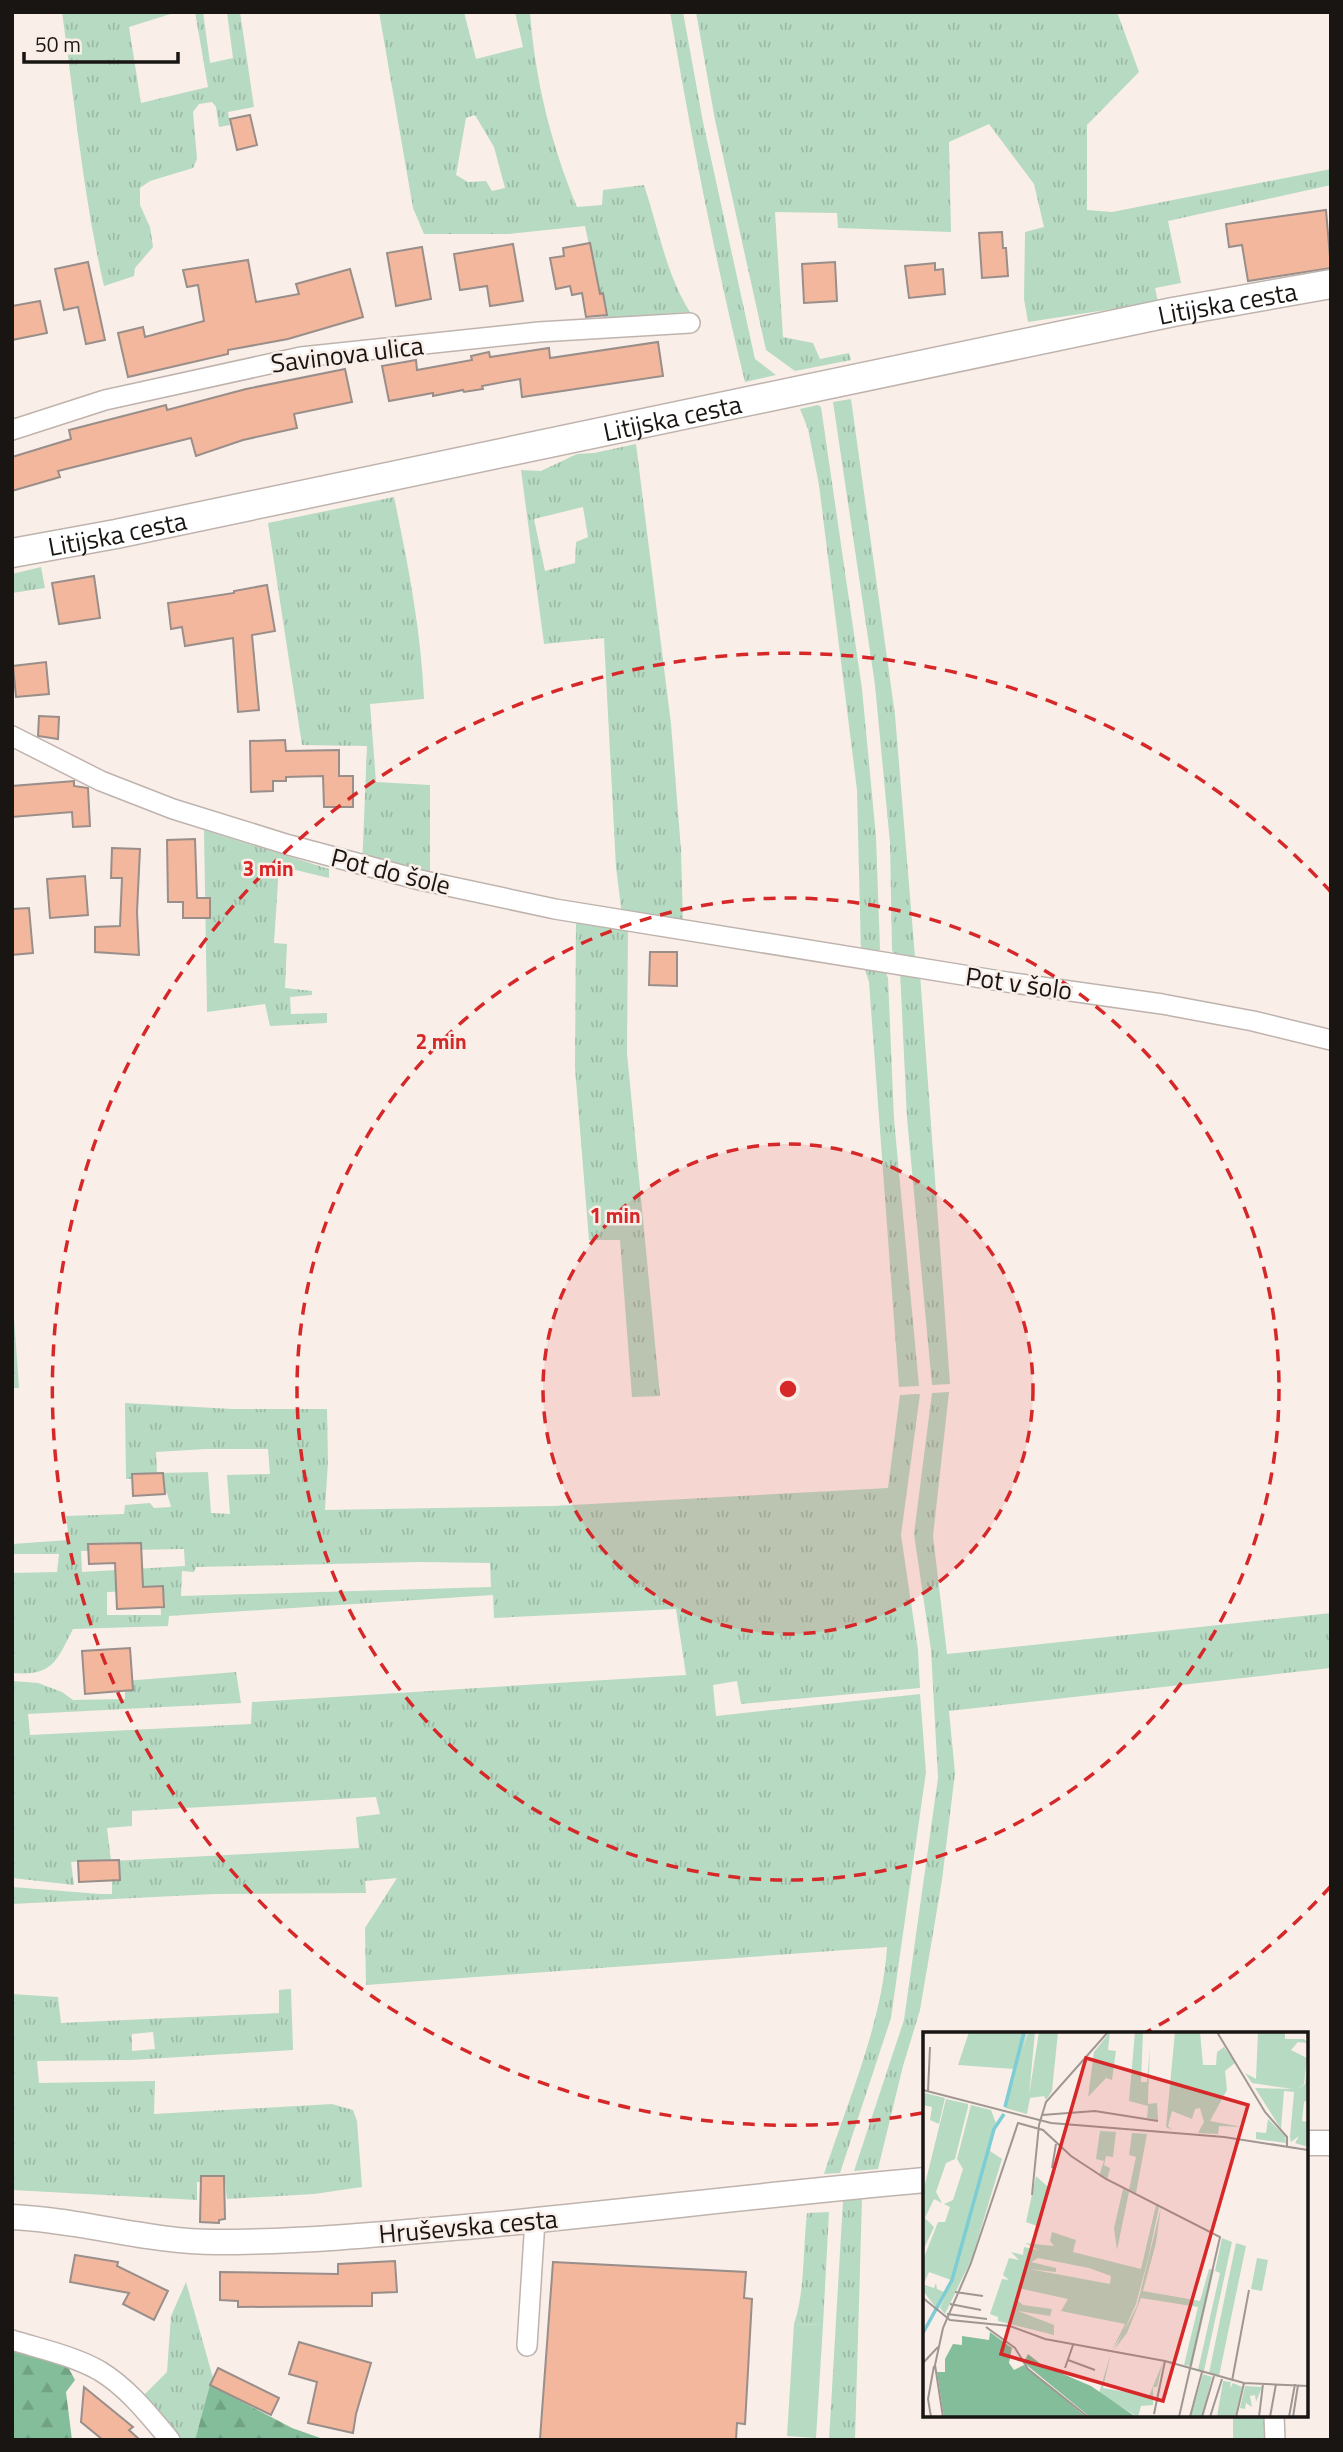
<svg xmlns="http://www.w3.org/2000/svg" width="1343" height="2452" viewBox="0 0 1343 2452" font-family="'Titillium Web',sans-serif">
<defs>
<pattern id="grass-tufts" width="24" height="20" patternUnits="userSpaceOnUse" patternTransform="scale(1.75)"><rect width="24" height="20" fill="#b7dac3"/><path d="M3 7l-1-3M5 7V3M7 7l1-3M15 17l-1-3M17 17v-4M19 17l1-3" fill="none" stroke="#9dbaa7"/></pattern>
<pattern id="forest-firs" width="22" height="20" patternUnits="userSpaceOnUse" patternTransform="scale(1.75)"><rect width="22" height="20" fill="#84bd9a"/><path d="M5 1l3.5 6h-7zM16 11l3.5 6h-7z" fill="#71a284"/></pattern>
</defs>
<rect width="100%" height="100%" fill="#faeee9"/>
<path fill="url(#grass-tufts)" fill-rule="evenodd" d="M62,12h115l-48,15 12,76 67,-16 -13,-75h8l7,51 23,-5 -6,-46h13l14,95 -26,5 2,13 -11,2 -3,-20 -4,-5 -13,2 -6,8 4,47 -4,9 -43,13 -10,7v17l10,22 3,20 -18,21 -1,8 -30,10c-21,-90 -29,-182 -42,-274z
M379,12h85l12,47 47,-12 -8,-35h15c5,68 21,132 47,195l25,-2 1,-15 41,-5c14,42 22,89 46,127l-86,6 -19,-92 -77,8h-84l-11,-26zM475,115l19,32 11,41 -13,3 -6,-10 -18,1 -12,-7 10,-57z
M670,12h13l20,110 52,237 21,16 -31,7c-30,-122 -54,-246 -75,-370z
M696,12h421l22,60 -52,53v85l25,2 219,-43v16l-163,36 13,62 -26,5 3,14 -130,20 -4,-23 1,-67 19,-5 -10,-43 -45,-60 -40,18 2,90 -113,-4 -1,-15 -62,-1 8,125 30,6 7,16 29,-6 2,7 -56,11 -29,-21 -51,-230z
M851,399l44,316 20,242 -1,6 -20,-9 -2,-4 -2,-107 -15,-158 -42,-283z
M818,405l3,2 41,282 14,148 4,112 -2,3 -17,2 -4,-164 -38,-305 -11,-56 -8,-20z
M636,444l35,280 10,126 2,72 -61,-7 -6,-48 -12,-229 -60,6 -23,-174 20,1 36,-17 17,-1zM583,507l5,30 -12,5 -1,21 -30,8 -11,-52z
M394,497c14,67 27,133 30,202l-54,5 6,78 54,3v98l-68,-15 5,-122 -65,-1 -34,-222z
M41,567l4,21 -33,5v-19z
M204,830l125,39v9l-50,-12 -5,77 13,1 -2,44 27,3v4l-22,2 1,17 36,-1v10l-57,3 -5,-22 -58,8z
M576,919l52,8 -1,126 33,343 -28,1 -12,-157h-31l-14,-172z
M864,966l21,5 3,7 6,141 25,267 -20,1 -30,-405z
M900,971l20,3 30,410 -18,1 -25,-267z
M12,1289l7,99h-7z
M949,1392l-16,144 14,118 384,-41v55l-382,43 6,62 -13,107 -22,130 -17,56 -25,103 -24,2 50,-151 34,-242 -7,-128 -17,-116 18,-141z
M920,1394l-19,141 17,115 2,38 -179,16 -4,-23 -24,4 3,31 204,-22 6,78 -35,246 -51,155 -16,1c24,-74 58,-150 63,-227l-521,38 -1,-57 32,-50 -32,3 1,12 -151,1 -203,10v-17l88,7h12v-25l-9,-9 -32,2 3,23 -62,-7v-197l26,2 24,9 11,8 52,-1v-18l111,-9 5,31 -213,11 2,21 221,-11 1,-22 434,-27 -10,-66 -182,9 -1,-23 -324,21 -1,10 -95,3c-17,33 -20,47 -61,44v-100l45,-1 2,-18h-47v-10l57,-4 -3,-24 58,-2 1,-9 25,-2 4,5 17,-1 -4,-14 -5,-2 -2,-13 -34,1 -1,-76 107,6h95l1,52 -3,49 228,-4 335,-18 12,-93zM206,1449h62l2,25 -43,1 3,39 -19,-1 -3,-41 -51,1 -1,-21zM184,1549l1,17 -103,6 -1,-21zM420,1562l70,1 1,24 -310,9 1,-25 12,1 2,-5zM160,1590l1,25h-54v-23zM376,1797l4,17 -24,3 3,31 -248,13 -4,-33 25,-2v-15z
M291,1989l2,61 -162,10 -94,1 2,22 116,-2 -1,33 178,-10 21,6 4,11 5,66 -48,7 -87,5 -2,-17h-28v18l-185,-10v-196l46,3 3,26 218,-10v-23zM153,2032l2,17 -23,2v-17z
M862,2199l-7,241h-26l14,-239z
M829,2212l-6,113 -29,-1c11,-31 9,-77 13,-111z
M186,2282l27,96 -18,62h-18l-35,-43 25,-25 4,-56z
M1233,2415h35l1,25h-36z"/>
<path fill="url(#forest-firs)" d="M12,2346l55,19 8,15 -9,12 6,48h-60z
M210,2385l82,43 34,12h-131z"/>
<path fill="#b7dac3" d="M794,2324l29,1 -7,113 -29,-2z"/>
<path fill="#f2b79c" stroke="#998e8a" stroke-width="2" d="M250,115l7,30 -20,5 -7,-31z
M1326,210l5,58 -83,13 -6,-36 -13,2 -3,-23z
M1002,232l1,16h3l2,28 -26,2 -3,-45z
M590,243l10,51 3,-1 4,22 -21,2 -4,-24 -10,2 -2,-9 -14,3 -6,-31 14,-2 -1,-8z
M513,244l10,57 -33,5 -3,-20 -27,4 -6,-36z
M422,247l9,52 -35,7 -9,-53z
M248,260l8,42 43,-8 -3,-10 54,-15 13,48 -75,22 -60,11v4l-100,23 -10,-44 25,-6 2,10 59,-16 -6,-36 -11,2 -4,-17z
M88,262l17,78 -19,4 -8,-37 -14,3 -9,-41z
M835,262l2,39 -33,2 -2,-39z
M935,263v7l8,-1 2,25 -36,4 -4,-32z
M40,301l7,32 -35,7v-34z
M658,342l5,34 -141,21 -2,-18 -38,7 1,3 -19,3 -1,-2 -30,6v-3l-44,8 -7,-35 34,-6 1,10 55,-10 -1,-4 18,-4 1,5 59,-9 1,10z
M345,369l7,33 -58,12 3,14 -54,12 -47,16 -5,-18 -133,33 2,6 -48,14v-34l59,-18 -2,-9 97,-25 1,5 79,-21z
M94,576l6,42 -41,6 -7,-41z
M267,585l8,46 -23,4 7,75 -21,2 -5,-74 -48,8 -3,-19 -11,2 -3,-26 66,-10v-2z
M46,662l3,32 -33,3 -3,-31z
M39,716l20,1 -1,22 -20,-3z
M285,740l1,11 53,-1v26h14v31h-29l-1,-31 -37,1v4h-13v10l-22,1 -1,-51z
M74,781v5l14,2 2,38 -17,1 -1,-15 -60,5v-31z
M195,839l2,59h13v20h-27v-16h-15l-1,-62z
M112,848l28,1 -3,63 2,43 -44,-3v-25l25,-1 2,-48h-11z
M85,876l3,39 -38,3 -3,-39z
M29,908l4,45 -21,2v-46z
M650,952h27v34l-28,-1z
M163,1473l2,21 -32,2 -1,-22z
M141,1543l2,44 20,-1 1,21 -47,2 -2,-46 -26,1 -1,-20z
M130,1648l3,42 -48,4 -3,-43z
M119,1860l1,20 -41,2 -1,-21z
M201,2176h23l1,43 -6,1v3l-19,-1z
M75,2255l43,7 -1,4 51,25 -14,29 -31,-16 6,-11 -59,-11z
M395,2261l2,31 -25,1v13l-134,1v-6l-18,-1v-28l118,2v-10z
M553,2262l193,10 -2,26 8,1 -7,125 -8,-1 -1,17 -196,-1z
M299,2342l72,21 -15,51 -3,19 -45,-10 9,-41 -28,-8z
M218,2368l61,30 -8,17 -61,-30z
M84,2387l49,40 -4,3 11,10h-37l-22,-18z"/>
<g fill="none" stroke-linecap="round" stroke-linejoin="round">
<defs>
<path id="minor" d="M12,430l93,-30 196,-43 238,-25 151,-9
M12,736l89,45 72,28 116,36 131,35 135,29 445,72 162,23 91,17 78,19
M12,2340c29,9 62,16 88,31 28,17 49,44 70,69
M527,2346l8,-126
M1274,2415l1,25"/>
<path id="tertiary" d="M1306,2143h25
M12,2217c69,3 136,25 205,25 90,0 180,-9 270,-17 146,-14 292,-32 438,-45"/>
<g id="secondary">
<path id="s1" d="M12,553l104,-19 1057,-222 158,-28"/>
</g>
</defs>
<use href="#minor" stroke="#bfb3ae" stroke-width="22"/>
<use href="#tertiary" stroke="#bfb3ae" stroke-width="27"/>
<use href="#secondary" stroke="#bfb3ae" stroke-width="31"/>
<use href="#minor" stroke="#fff" stroke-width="19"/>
<use href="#tertiary" stroke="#fff" stroke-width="24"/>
<use href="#secondary" stroke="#fff" stroke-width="28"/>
</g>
<circle cx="788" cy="1389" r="245" fill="#d62828" fill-opacity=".12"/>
<g fill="none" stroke="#d62828" stroke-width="3.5" stroke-dasharray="12 9">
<circle cx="788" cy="1389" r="245"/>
<circle cx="788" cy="1389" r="491"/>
<path d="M1331 1886A736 736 0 0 1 1145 2033M922 2113A736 736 0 1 1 1331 892"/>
</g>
<g text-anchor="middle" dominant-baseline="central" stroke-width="5" stroke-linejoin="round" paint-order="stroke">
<g font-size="26" fill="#191513" stroke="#faeee9">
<text stroke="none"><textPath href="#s1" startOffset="1241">Litijska cesta</textPath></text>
<text transform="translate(347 354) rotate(-7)">Savinova ulica</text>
<text stroke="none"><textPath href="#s1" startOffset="674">Litijska cesta</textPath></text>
<text stroke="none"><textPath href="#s1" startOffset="107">Litijska cesta</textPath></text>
<text transform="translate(391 871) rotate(14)">Pot do šole</text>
<text transform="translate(1019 983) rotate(8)">Pot v šolo</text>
<text transform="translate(468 2226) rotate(-5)">Hruševska cesta</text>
</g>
</g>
<g transform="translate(923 2032)">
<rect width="385" height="385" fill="#faeee9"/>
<path d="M46,0h58l-4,17 5,-17h7l-6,63 10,-63h19l-6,59 -6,9 -2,-4 -14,2 -3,16 -22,-6 9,-39 -56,-4zM187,0l-2,18 8,1 -4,29 -6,-2 -18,19 6,-45zM212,0h8l-2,50h6l3,-35 -2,52v5l9,-1 1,17 -11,-2 1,-12 -19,-5zM252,0h25l3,33h13l1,-13 7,-5 11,16 -10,8 2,19 -17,31 33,6 -24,-1 -1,8 -20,-1 6,-11 -4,-14 -5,1 -3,10 -20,-8 -4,15 4,4 -6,-3zM335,0h27v7h19l4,4 -10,-1 -7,8 16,8 -3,26 -8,6 9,-6 3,-26v42l-4,2 -2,19 6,1v25l-13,-4 4,-7 -8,6 -1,-5 4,-45 -10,-1 -3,38 -26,-41 38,1 -41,-6 -7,-10 11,6zM2,61l20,5 -6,26 -9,-4 2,-13 -9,-2zM23,67l22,5v3l-13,52 -9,4 -10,29 6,11 -8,-4 -9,19 9,9 -11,24v-59zM48,73l20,5 5,13 -6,28 12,8 -30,99 -27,56 -5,-6 6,-13 -8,15 -15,-19 2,-6 9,3 2,-5 1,6 9,4 5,-13 -22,-8 -6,14v-26l15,-38h7l5,-15 -6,-3 9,-4 10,-31 -6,-10zM345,87l17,17 1,7 -30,-4v-7l10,1zM177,99l16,1 -3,25 -7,-1 -2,9 6,3 -3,12 -8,-4 5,-15 -8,-2zM209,101l15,1 -11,59 -7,-3 7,-33 -7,-2zM113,144l12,11 -8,40 -14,-5zM200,157l6,3 -12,58 -3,-22zM233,173l3,2 -11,52 -12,45 -13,29 -11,17 13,-26 -64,-13 7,-12 -50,-11 -2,11 7,6 29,4 -2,7 -32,-5 36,14v10l-56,-14v-4l-8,-3 12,-35 7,1 -6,-5 6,-17 10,2 -8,-8 12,3 1,-8 14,3 -13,-7 29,3 -4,-5 2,-9 24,8 -3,12 68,17zM115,226l51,10 22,8 -1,8 -81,-15 27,3v-4l-25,-6zM238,175l-5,36 -13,48 57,10 9,-32 5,1 -22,96 -8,-1 14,-58 -57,-9 -14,35 -13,17 23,-44zM299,206l10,4 -28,129 -6,-1 22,-97 -5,-2zM313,211l10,3 -27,130 -10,-3zM188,321l-8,35 46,8 14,-34 -6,25h-4v18l-12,1 -3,11 -39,-24zM280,342l9,3 -10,40 -11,-1zM300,349l8,1 -1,6 3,-5 9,4 -7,30h-18zM322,354l17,1 -6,15 -1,-7 -5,1 2,11 -6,-4 -1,6 -5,-1z" fill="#b7dac3" fill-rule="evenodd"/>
<path d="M67,300l22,16 -3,15 5,7 10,-5 62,52h-142l-7,-45h8v-13l8,-15 9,1v-9l27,4zM105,322l14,11 49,21 45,31h-46l-61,-50 -5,-5z" fill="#84bd9a"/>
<path d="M334,226l11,2 -6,31 -11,-2z" fill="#b7dac3"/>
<path fill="none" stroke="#7ecdd4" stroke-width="3.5" d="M82,75l19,-75M0,301l29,-53 42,-151 10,-15"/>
<path fill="none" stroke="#a09793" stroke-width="2" d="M294,0l48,80 22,25v9M0,58l128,33 173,14 84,13M5,59l2,-44M119,83l53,-4 63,10M129,136l4,-24M109,163l7,-70 7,-23 62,-70M32,260l28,4M0,266l27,22 60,6 35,13 120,22 79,22 64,3M27,272l31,6M24,282l40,5M63,295l29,21 13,21 60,48M145,328l27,10M0,331l15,-16M142,336l8,-23M309,349l17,-91M231,382l11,-53M8,385l-3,-18 6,-33M20,385l-8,-52 8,-37 28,-65 47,-140 25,7 28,26 35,23 114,58 -41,180M267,385l12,-45M279,385l12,-41M287,385l12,-38M313,385l8,-34M336,385l4,-33M347,385l6,-33M366,385l6,-33M370,385l5,-32"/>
<path fill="#d62828" fill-opacity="0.15" stroke="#d62828" stroke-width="3.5" d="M163,26l162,47 -85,296 -162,-47z"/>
<rect width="385" height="385" fill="none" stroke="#191513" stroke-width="3.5"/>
</g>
<circle cx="788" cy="1389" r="10" fill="#d62828" stroke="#faeee9" stroke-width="3.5"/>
<g font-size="21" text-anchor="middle" font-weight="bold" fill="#d62828" stroke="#faeee9" stroke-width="5" stroke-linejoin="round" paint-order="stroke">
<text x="268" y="876">3 min</text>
<text x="441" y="1049">2 min</text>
<text x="615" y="1223">1 min</text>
</g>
<rect width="1343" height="2452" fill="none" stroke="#191513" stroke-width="28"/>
<path d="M24 52v10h154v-10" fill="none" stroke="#191513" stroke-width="3.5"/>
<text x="35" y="52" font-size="21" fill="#191513" stroke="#faeee9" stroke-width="5" paint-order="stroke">50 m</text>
</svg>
